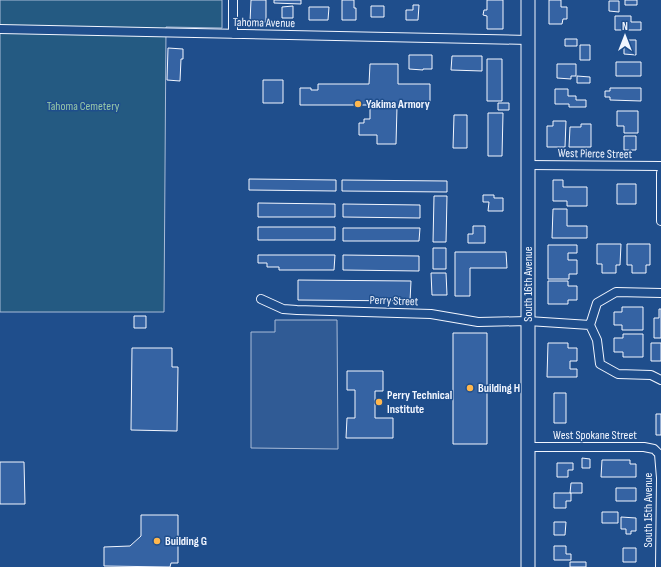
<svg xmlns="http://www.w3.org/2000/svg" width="661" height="567" viewBox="0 0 661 567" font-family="'Sofia Sans Condensed',sans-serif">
<rect width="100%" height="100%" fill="#1f4e8c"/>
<path fill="#245a82" stroke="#a8bbd7" d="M0,0h222v28l-56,-1 -2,285h-164z"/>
<path fill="#305b95" stroke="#a8bbd7" d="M275,320h62l1,129 -87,-1v-116h24z"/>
<path fill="#3563a3" stroke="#f2f6ff" d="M251,0h15v22h-16z
M274,0h27v4l-27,-1z
M342,0h12v8h2v12h-14z
M487,0h16v29h-16v-13l-4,-1 1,-5h3z
M549,0h12v7h6v12h-4l-1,5h-13z
M625,0h12v5h-12z
M609,1h10v11l-10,-1z
M413,5h6l-1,15h-12v-10h7z
M293,6v12h-11v-11z
M371,6h13v11h-13z
M309,7h20l-1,13h-19z
M615,16h16v6h10v8h-26z
M565,39h12v7h-12z
M624,40h12v15l-12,-1z
M580,45h10v15h-10z
M168,48l15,1v10h-2l-1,22 -13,-1z
M409,55h23v14h-9v1l-14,-1z
M452,56h30v15l-31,-1z
M487,59h15v42h-15z
M616,62h25v14h-25z
M370,64h28v20h32v18h-15v3l-18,2 -1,37h-19v-9h-18v-12h5v-4h6v-14h-70v-17h11v2h7v-6h51z
M557,64h19v12h-5v3l-14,-1z
M577,76l13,1v6h-13z
M263,80h20v23h-20z
M610,88h31v13l-31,-1v-3h-5v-6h5z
M555,89h13v7h8v4h10v7h-17v-3h-14z
M498,103h11v7h-11z
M617,111h21v22h-14v-7h-7z
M488,113h15l-1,43h-14z
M454,115h13v33h-14z
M553,121h13l-1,26h-18v-21h6z
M581,124h10v23h-22l1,-20h11z
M624,136h12v14h-12z
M249,179l87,1v11l-87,-1z
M342,180l105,1v11l-105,-1z
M553,180h10v7h24v19h-20v-5h-14z
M617,184h19v20h-19z
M483,195h11v3h9v13h-15l1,-9h-6z
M434,196h13l-1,46h-13z
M258,203l77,1v13h-77z
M343,204l77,1v13l-77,-1z
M553,209h14v17h20v12h-35z
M473,226h12v17h-17v-9h5z
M258,227h77v13h-77z
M343,228h77l-1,13h-76z
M597,244h24l-1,21h-4v8h-14v-9h-5z
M627,244h23v21h-4v8h-14v-8h-5z
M548,245h29v8h-9v7h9v14h-8v5h-21z
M433,248h13v21h-13z
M455,252h51l1,16h-37v28h-15z
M258,255h77l-1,15h-55v-3h-12v-4h-9z
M343,255l76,1v15l-76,-1z
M431,273h15l1,22h-15z
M298,280l113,1 -1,20 -112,-1z
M548,281h20v5h9v14h-9v4h-20z
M622,307h21v23h-21v-5h-8v-13h8z
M659,309h2v29h-7v-20h5z
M134,316h12v12h-12z
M453,333h34v111h-34z
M623,334h20v23h-20v-5h-9v-14h9z
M548,343h20v5h9v13h-7v8h7v8h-30z
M651,343h10v18h-10z
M132,348h40v19h6l-1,64 -46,-1z
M347,371h36v20h-8v27h18v20h-47l1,-20h8v-28h-8z
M554,393h12v30h-12z
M656,414h5v21h-5z
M582,458l8,1v9h-8z
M602,460h28v4h6v13h-35z
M0,462h24l1,42h-25z
M557,463h16v7h-5v7h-11z
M571,483h11v10h-12z
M616,488h20v13h-20z
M554,493h17v8h-5v7h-12z
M602,512h16v11h-16z
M141,515h37v48h-7l-1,4 -66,-1v-19l26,-1 11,-10z
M621,517l15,1v13h-5v3h-5v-5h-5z
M554,522h12l-1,13h-11z
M554,546h12v8h5v6h-17z
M623,548h13v14h-13z
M570,562h16v5h-16z"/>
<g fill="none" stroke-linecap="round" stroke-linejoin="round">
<defs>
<path id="street" d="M0,29l528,11
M233,34v-34
M528,165l133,1
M661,221v-48
M661,293l-45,-1 -19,11 -7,22 7,15 3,24 18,10 33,1 10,5
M261,299l22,10 14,1 134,4 47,8 50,-1 62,4
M529,447h115l10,2 5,5 2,24 -1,89"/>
<path id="primary" d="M528,567v-567"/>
</defs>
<use href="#street" stroke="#f2f6ff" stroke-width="10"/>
<use href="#primary" stroke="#f2f6ff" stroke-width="15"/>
<use href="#street" stroke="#1f4e8c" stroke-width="8"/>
<use href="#primary" stroke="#1f4e8c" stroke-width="13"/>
</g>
<g fill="#ffb74d" stroke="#1f4e8c" stroke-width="1.5">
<circle cx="358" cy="104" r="4"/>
<circle cx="470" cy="388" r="4"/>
<circle cx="379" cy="402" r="4"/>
<circle cx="157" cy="541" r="4"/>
</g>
<g text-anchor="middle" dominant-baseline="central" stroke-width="3" stroke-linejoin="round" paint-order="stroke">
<g font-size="12" fill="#f2f6ff" stroke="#1f4e8c">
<text transform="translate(264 23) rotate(1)">Tahoma Avenue</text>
<text transform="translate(595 154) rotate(1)">West Pierce Street</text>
<text transform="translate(528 284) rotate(-90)">South 16th Avenue</text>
<text transform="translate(394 301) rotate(2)">Perry Street</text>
<text x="595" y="435">West Spokane Street</text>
<text transform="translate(648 510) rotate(-90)">South 15th Avenue</text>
</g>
<g font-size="12" font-weight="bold" fill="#f2f6ff" stroke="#1f4e8c" text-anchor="start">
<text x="366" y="104">Yakima Armory</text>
<text x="478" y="388">Building H</text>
<text x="387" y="395">Perry Technical<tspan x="387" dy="14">Institute</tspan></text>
<text x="165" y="541">Building G</text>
</g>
<g font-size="12" fill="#97c8a6" stroke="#1f4e8c">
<text x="83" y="106">Tahoma Cemetery</text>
</g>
</g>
<g transform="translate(625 36)" stroke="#1f4e8c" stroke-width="3" paint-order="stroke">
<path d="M0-3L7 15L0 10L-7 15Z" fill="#f2f6ff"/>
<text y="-6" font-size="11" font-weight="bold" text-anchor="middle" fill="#f2f6ff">N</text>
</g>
</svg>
